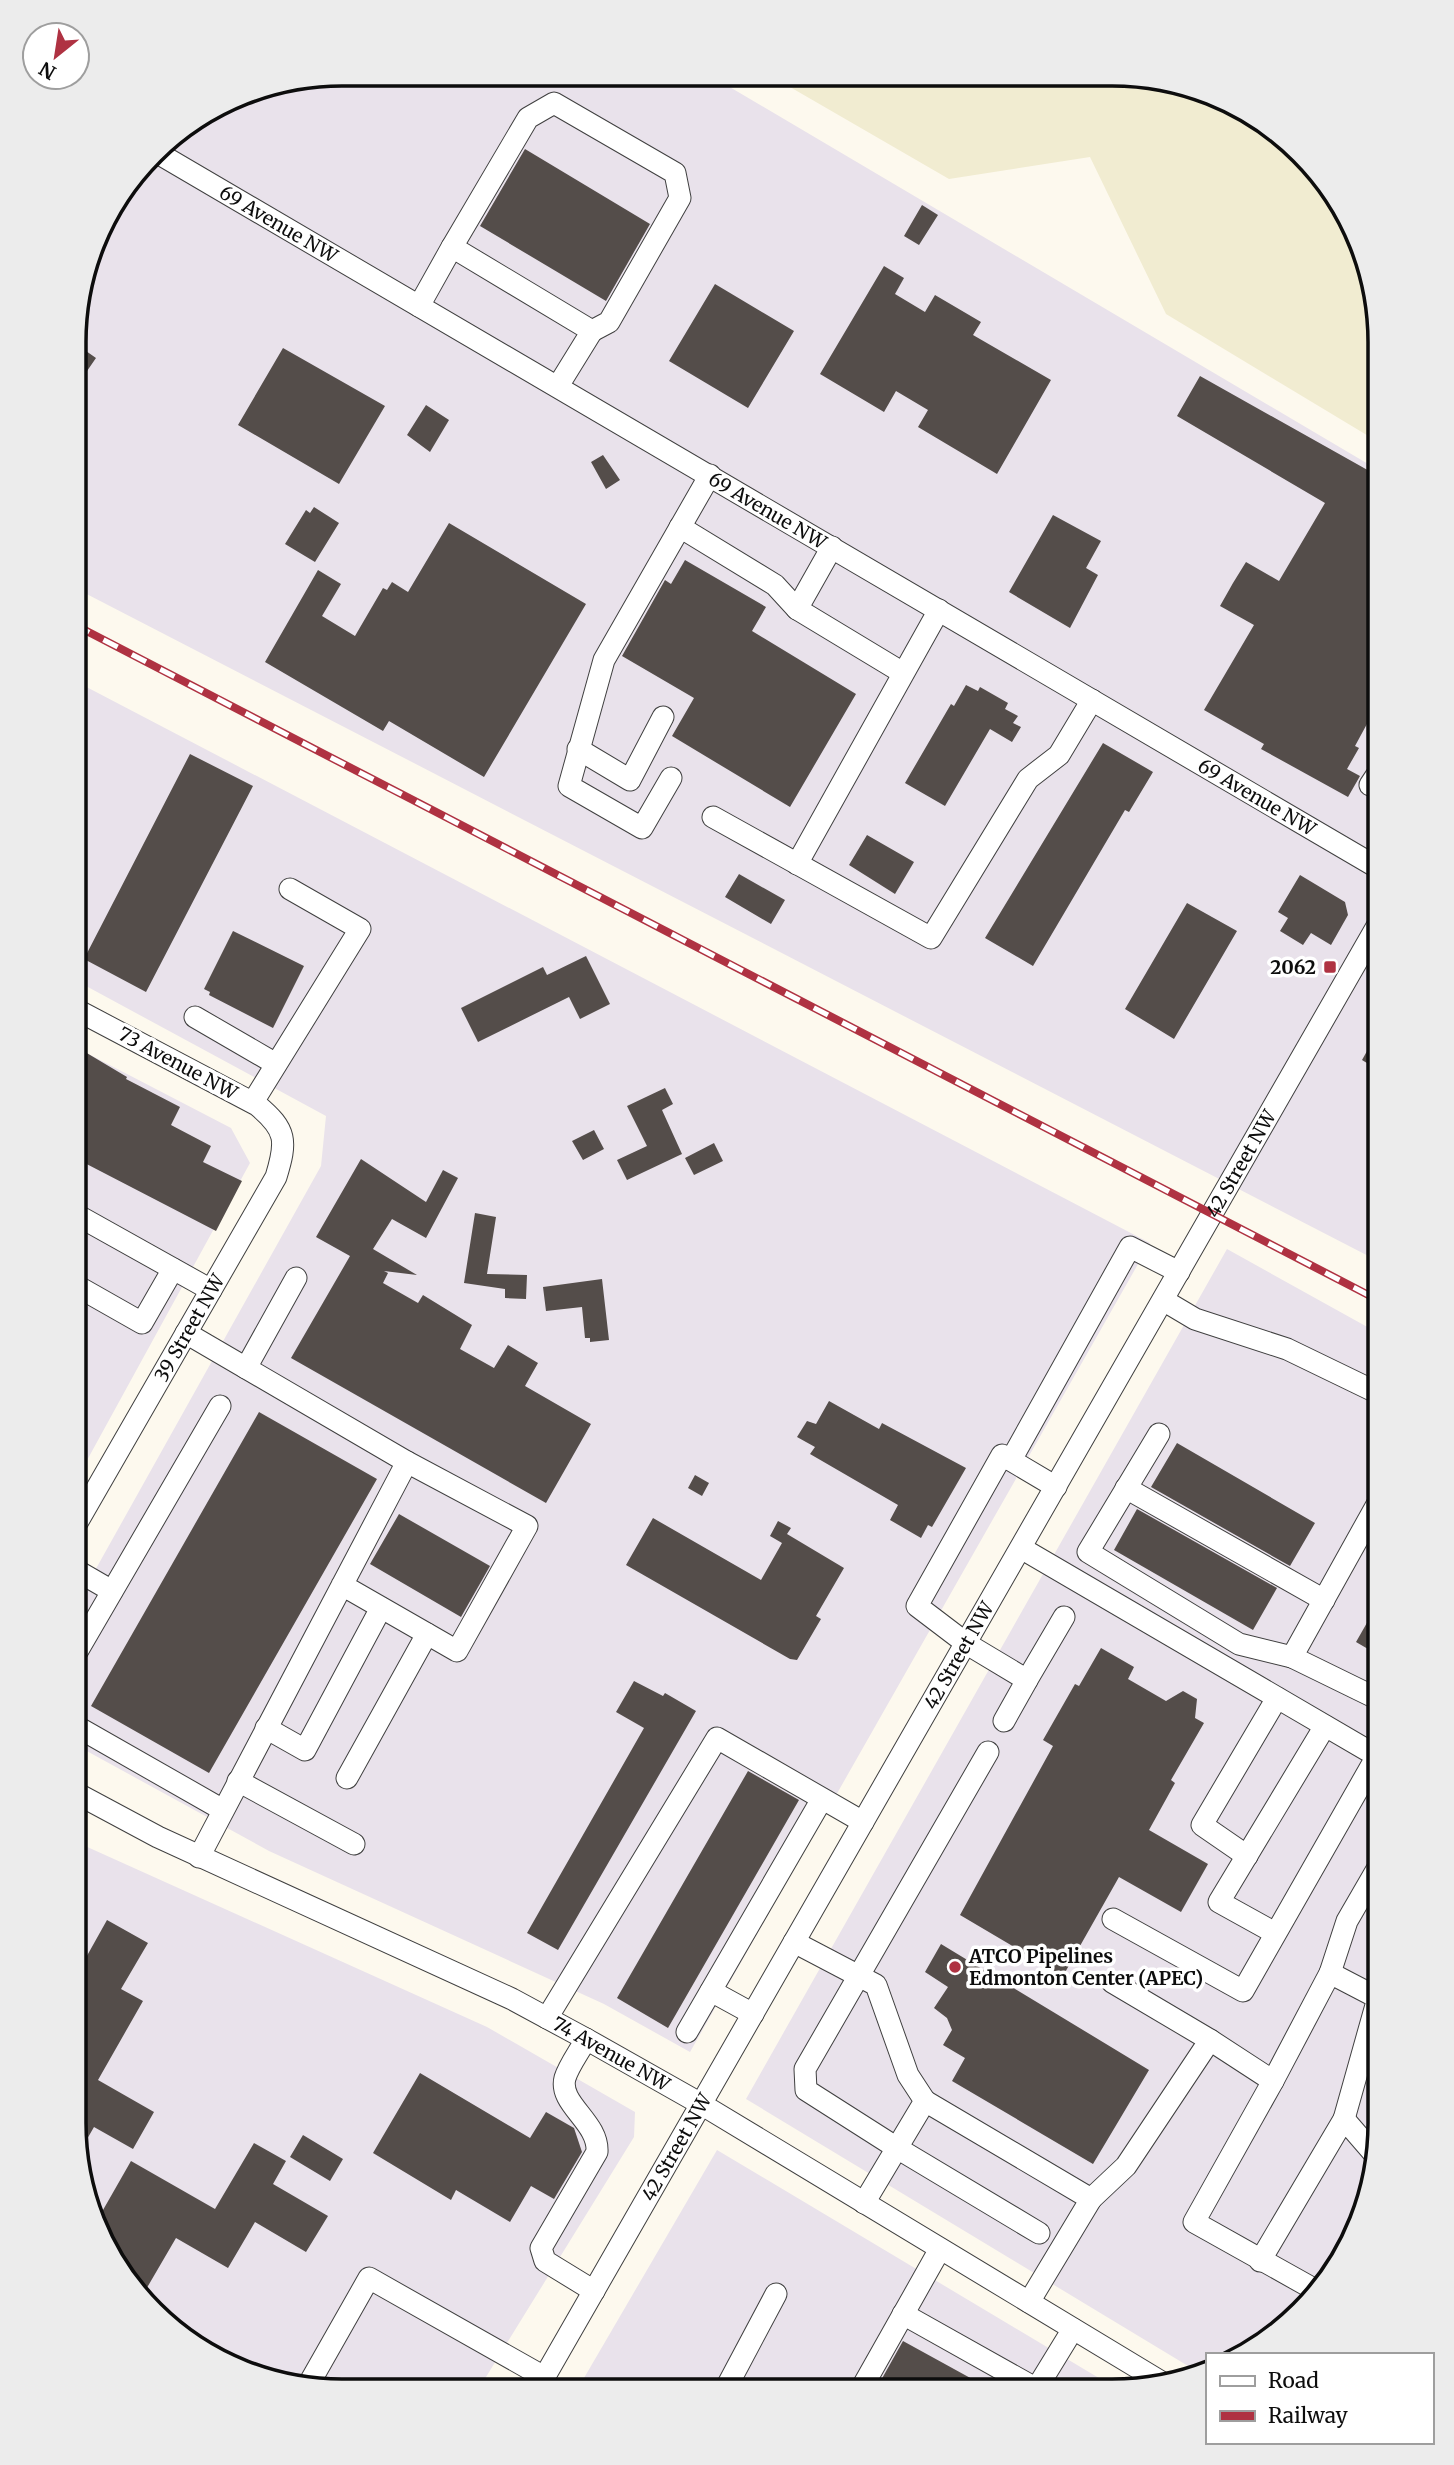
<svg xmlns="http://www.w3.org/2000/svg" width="1454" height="2465" viewBox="0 0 1454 2465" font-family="Merriweather,serif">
<rect width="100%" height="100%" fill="#fdf9ee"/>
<path fill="#e9e2eb" d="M342,74l369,2 669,395v791l-1305,-674 1,-280 25,-85 64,-83 75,-46z
M75,681l1075,562 -460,809 -86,-48 -335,-153 -195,-107v-136l247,-442 5,-50 -251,-136z
M75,1047l156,81 19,35 -176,321z
M1227,1249l153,85v807l-20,84 -35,62 -64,59 -17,9h-37v18l-4,2 -457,-276z
M74,1841l413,186 148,85 -1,25 -156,253 -171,-1 -68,-18 -74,-46 -46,-53 -31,-62 -14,-87z
M717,2150l402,240h-542z"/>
<path fill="#f1ecd1" d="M771,76l393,3 66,22 59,39 46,53 31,62 14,87v101l-214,-129 -76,-157 -141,22z"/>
<path fill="#544d4a" d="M525,149l125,75 -44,77 -126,-75z
M922,205l16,10 -19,30 -15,-9z
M884,266l20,12 -9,16 30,18 10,-17 46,27 -8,13 78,45 -54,94 -79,-47 10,-17 -32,-19 -12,21 -64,-38z
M715,284l79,47 -46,77 -79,-47z
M76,344l20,14 -20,29z
M283,348l102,58 -46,78 -101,-59z
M1200,376l180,101v223l-25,46 4,2 -12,21 13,7 -12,21 -87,-48 3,-5 -60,-34 50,-85 -34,-19 13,-23 13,-21 33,19 46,-78 -148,-87z
M426,405l23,15 -19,32 -23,-17z
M603,455l17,25 -14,9 -15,-27z
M314,507l25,16 -24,39 -30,-18 21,-34 4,3z
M1053,515l48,26 -15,27 12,7 -28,53 -61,-36z
M449,523l137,81 -102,173 -95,-56 -6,10 -118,-69 53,-92 23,14 -19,32 33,20 28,-48 4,2 5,-8 16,10z
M685,560l81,47 -14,24 104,63 -66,113 -118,-71 22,-38 -72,-42 43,-76 6,4z
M966,685l12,6 2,-4 28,16 -3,6 13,7 -5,7 8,4 -9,15 -22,-13 -45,77 -40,-23 46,-79 3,2z
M1103,743l50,29 -24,40 -4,-2 -92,156 -48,-28z
M190,754l63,32 -107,206 -62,-33z
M867,835l47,27 -19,32 -46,-29z
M739,874l46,26 -14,24 -46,-27z
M1300,875l45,27 3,13 -17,30 -20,-12 -8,12 -23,-14 8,-13 -10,-6z
M1187,903l50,28 -63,108 -49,-30z
M233,931l71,35 -31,62 -64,-33 1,-3 -6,-3z
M586,956l24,48 -30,15 -11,-22 -91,45 -17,-34 82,-41 4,8z
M1380,1028v43l-18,-11z
M75,1046l52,31 -1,2 54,28 -9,18 40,21 -8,16 39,19 -26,50 -141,-73z
M665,1088l8,16 -11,6 20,44 -55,26 -10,-20 30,-14 -20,-40z
M594,1130l10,19 -21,11 -11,-19z
M714,1143l9,18 -29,14 -9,-17z
M361,1159l65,43 17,-32 15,8 -32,60 -34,-19 -19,30 44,26 -33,-4 4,2 -5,10 35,20 5,-8 49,30 -12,24 34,19 14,-23 30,18 -13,23 66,38 -45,79 -255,-145 59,-102 -34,-19z
M475,1213l21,4 -9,57 40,1 -1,24 -21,-1v-9l-41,-6z
M602,1279l7,61 -19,2v-4h-5l-3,-31 -36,4 -3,-24z
M829,1401l50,28 3,-6 84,45 -34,59 -4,-2 -7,13 -31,-18 8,-15 -88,-51 5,-7 -18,-10 10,-16 9,3z
M259,1412l118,67 -168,294 -118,-67z
M1177,1443l138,80 -25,43 -139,-79z
M695,1475l14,8 -7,13 -14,-8z
M1137,1509l140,79 -24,42 -139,-80z
M399,1514l91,52 -29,51 -91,-53z
M653,1518l108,62 21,-37 -12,-7 8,-15 13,7 -4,6 57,34 -28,48 5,3 -24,41 -7,-1 -164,-94z
M1380,1600v56l-24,-14z
M1101,1648l33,19 -6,12 38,22 17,-10 14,8 -2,19 9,5 -33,57 4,3 -26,47 59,34 -27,48 -62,-35 -56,99 -103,-61 93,-169 -10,-6 32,-56 4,2z
M634,1681l29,15 2,-3 31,18 -138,239 -31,-17 117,-205 -28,-16z
M748,1771l51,29 -131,228 -51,-30z
M107,1920l41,23 -27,46 22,12 -45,79 56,32 -21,37 -39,-22 -15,26 -5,-30v-144z
M941,1944l208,126 -56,94 -141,-83 13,-23 -22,-13 9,-15 -5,-12 -13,-10 14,-21 -23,-15z
M420,2073l110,65 16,-26 28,16 8,24 -28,47 -23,-13 -21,36 -54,-32 -5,10 -78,-47z
M303,2135l40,24 -13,22 -40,-24z
M254,2143l32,18 -13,23 55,32 -22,36 -51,-30 -27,46 -52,-30 -35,60 -22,-26 -24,-48 36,-63 84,48z
M903,2341l91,50h-119z"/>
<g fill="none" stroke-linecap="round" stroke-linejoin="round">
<defs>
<g id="minor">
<path id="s1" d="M156,152l1224,717"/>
<path d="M452,247l76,-129 26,-15 121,70 5,25 -71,124 -17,9"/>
<path d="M419,306l33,-59 140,84 -34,55"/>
<path d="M680,527l95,58 22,24 106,64"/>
<path d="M797,609l35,-62"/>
<path d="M578,749l52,31 33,-63"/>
<path d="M671,778l-29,50 -73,-42 35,-126 106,-185"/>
<path d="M1370,785l10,-15"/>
<path d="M713,817l218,121 97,-159 31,-24 33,-55"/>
<path d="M797,864l142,-254"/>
<path d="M195,1017l81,47"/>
<path d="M253,1102l107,-173 -70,-40"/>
<path d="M75,1214l136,76"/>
<path d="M75,1285l67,38 31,-54"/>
<path d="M1163,1300l32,19 92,30 93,45"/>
<path d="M186,1333l221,129"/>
<path d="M246,1368l50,-90"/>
<path d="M1159,1434l-71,118 151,92 53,13"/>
<path d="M1011,1460l119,-213 49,25"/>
<path d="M1126,1488l198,112"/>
<path id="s2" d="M74,1528l202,-351c11,-36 11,-47 -19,-72l-182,-96"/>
<path d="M1021,1548l356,208 -134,235 -130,-72"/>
<path d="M74,1569l38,22"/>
<path d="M74,1657l146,-251"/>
<path d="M1027,1680l37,-63"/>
<path d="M1380,1700l-88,-43 88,-158"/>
<path d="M1004,1721l23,-41 -60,-36 -50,-38 85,-151 54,32"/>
<path d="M74,1725l149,85"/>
<path d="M266,1728l39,22 76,-142"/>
<path d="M988,1752l-183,317 1,21 91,58 142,85"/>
<path d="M347,1778l80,-144"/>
<path d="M238,1781l116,63"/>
<path id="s3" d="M74,1792l84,45 354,162 74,40 115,65 462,279"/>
<path d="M1247,1856l-45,-31 75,-127"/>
<path d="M199,1857l208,-395 120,64 -70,125 -115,-66"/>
<path d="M1275,1933l-56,-31 106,-176"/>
<path d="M794,1942l82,43 32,90 17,26 -61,102"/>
<path d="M1330,1973l17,-52 33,-57"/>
<path d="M1112,1982l98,58"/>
<path d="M711,1991l42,23"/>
<path d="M547,2018l170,-280 146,84"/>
<path d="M687,2032l135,-233"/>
<path d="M586,2039c-6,12 -17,26 -21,39 -7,26 34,44 32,74l-56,96 4,13 49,30"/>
<path d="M1273,2081l57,-108 48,25 -34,121"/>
<path d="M925,2101l166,98 -62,103"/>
<path d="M1091,2199l35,-33 84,-126 63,41 -79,141 125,70"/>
<path d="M1260,2261l84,-142 32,37"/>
<path d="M903,2314l132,74"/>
<path d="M306,2389l63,-111 175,99"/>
<path id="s4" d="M537,2390l843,-1469"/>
<path d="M725,2390l51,-96"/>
<path d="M860,2391l80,-142"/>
<path d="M1035,2391l38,-62"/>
</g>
</defs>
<use href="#minor" stroke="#404040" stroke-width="23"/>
<use href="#minor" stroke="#fff" stroke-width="21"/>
<defs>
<path id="rail" d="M75,625l1305,676"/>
</defs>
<use href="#rail" stroke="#af3242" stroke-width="8"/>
<use href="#rail" stroke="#fff" stroke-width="5" stroke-dasharray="16" stroke-linecap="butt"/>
</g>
<g fill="#af3242" stroke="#fff" stroke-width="2.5">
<rect x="1323" y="960" width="14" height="14" rx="3.5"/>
<circle cx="955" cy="1967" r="7"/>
</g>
<g text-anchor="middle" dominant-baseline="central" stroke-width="7" stroke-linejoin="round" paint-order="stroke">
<g font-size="19" fill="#0d0d0d" stroke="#fff">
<text stroke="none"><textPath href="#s1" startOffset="142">69 Avenue NW</textPath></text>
<text stroke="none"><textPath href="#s1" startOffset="709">69 Avenue NW</textPath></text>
<text stroke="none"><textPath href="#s1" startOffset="1276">69 Avenue NW</textPath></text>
<text transform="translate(178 1063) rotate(28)">73 Avenue NW</text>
<text stroke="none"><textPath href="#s4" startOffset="1414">42 Street NW</textPath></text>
<text stroke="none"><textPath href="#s2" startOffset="231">39 Street NW</textPath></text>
<text stroke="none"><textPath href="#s4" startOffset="847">42 Street NW</textPath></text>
<text stroke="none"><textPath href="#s3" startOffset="598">74 Avenue NW</textPath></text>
<text stroke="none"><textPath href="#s4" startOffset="280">42 Street NW</textPath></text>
</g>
<g font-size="19" font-weight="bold" fill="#0d0d0d" stroke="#fff" text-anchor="end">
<text x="1316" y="967">2062</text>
<text x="969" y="1956" text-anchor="start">ATCO Pipelines<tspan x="969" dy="22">Edmonton Center (APEC)</tspan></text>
</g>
</g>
<path d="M0 0H1454V2465H0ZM342 86H1112A256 256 0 0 1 1368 342V2123A256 256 0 0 1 1112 2379H342A256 256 0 0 1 86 2123V342A256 256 0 0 1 342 86Z" fill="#ececec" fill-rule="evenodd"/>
<path fill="none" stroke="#0d0d0d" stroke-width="3.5" d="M342 86H1112A256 256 0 0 1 1368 342V2123A256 256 0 0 1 1112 2379H342A256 256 0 0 1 86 2123V342A256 256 0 0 1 342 86Z"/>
<rect x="1206" y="2353" width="228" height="91" fill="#ffffff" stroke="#9e9e9e" stroke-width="2"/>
<rect x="1220" y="2376" width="35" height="10" fill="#ffffff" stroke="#9e9e9e" stroke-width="2"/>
<text x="1268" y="2388" font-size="21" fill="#0d0d0d">Road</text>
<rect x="1220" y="2411" width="35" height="10" fill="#af3242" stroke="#9e9e9e" stroke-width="2"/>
<text x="1268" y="2423" font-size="21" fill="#0d0d0d">Railway</text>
<g transform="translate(56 56) rotate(210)"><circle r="33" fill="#ffffff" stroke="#9e9e9e" stroke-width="2"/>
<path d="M0-5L12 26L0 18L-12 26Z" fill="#af3242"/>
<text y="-10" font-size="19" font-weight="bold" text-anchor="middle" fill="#0d0d0d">N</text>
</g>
</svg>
